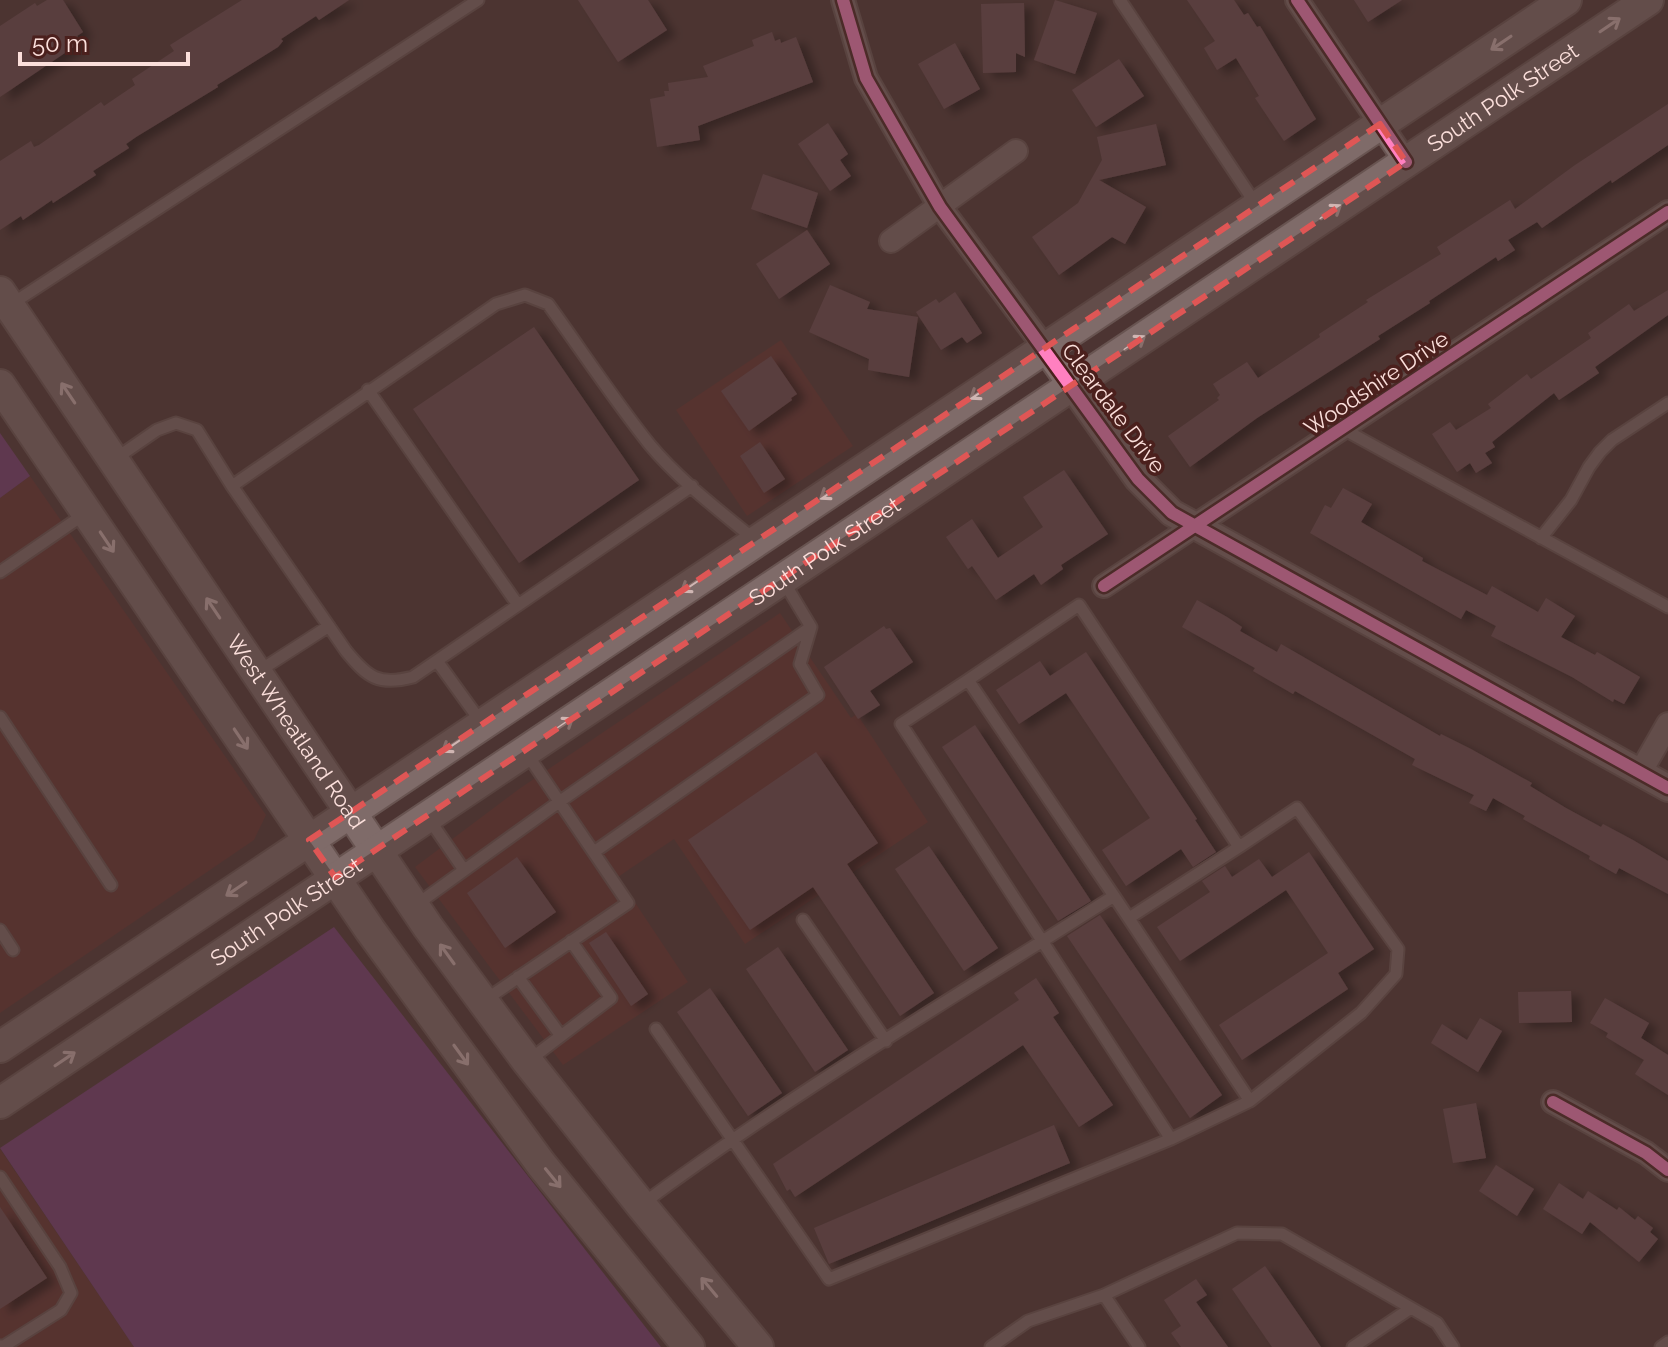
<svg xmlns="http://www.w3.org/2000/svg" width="1668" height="1347" viewBox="0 0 1668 1347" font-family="Raleway,sans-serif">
<defs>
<filter id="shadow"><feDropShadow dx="9" dy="5" stdDeviation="4" flood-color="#0009"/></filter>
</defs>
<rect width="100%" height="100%" fill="#4c3432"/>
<path fill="#62312e" d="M781,340l72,106 -106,70 -71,-106z
M30,476l236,339 -12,25 -254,173v-515z
M780,613l71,105 6,-4 71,108 -183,122 -71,-105 -56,38 70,105 -125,83 -148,-198 104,-78z
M0,1149l134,198h-134z"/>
<path fill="#753c73" d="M0,433l30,43 -30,22z
M334,927l327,420h-527l-134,-199z"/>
<path fill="#694a4f" filter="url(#shadow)" d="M47,0h16l20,32 -6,4 4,6 -81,55v-71l35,-23 2,3z
M242,0h107l-30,20 -3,-4 -35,23 2,2 -5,6 -61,38 1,2 -82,50 -10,7 3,4 -36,23 3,4 -43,28 -1,-3 -29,20 -2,-4 -21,14v-69l31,-20 3,6 5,-2 62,-43 3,4 31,-21 -3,-6 42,-28 -4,-6z
M578,0h70l19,30 -49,32z
M1055,0l42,13 -22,61 -41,-14z
M1187,0h47l10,15 4,-2 9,14 3,-1 56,93 -32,22 -29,-43 4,-2 -23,-38 -19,12 -13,-22 11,-7z
M1354,0h48l-34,22z
M1024,3l1,54 -9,-4v19l-33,1 -2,-69z
M772,32l3,9 5,-2 1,4 15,-6 17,45 -115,44 2,14 -43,7 -7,-48 15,-3 -1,-5h5l-1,-8 40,-6 -5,-11 51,-20 -2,-6z
M955,43l25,46 -36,20 -26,-45z
M1119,59l25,37 -48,31 -24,-37z
M1668,104v41l-56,38 -1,-3 -69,48 -5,-6 -29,18 7,10 -17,11 -2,-4 -67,44 1,2 -52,33 2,3 -123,79 -67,49 -22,-31 51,-36 -2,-2 3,-3 -7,-11 34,-22 11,16 62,-41 -1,-3 49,-32 -2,-2 75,-46 -4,-7 73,-47 5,9 60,-44z
M828,123l20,31 -8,6 11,16 -21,15 -32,-47z
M1156,124l10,41 -67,15 47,27 -21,37 -13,-7 -53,38 -27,-38 46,-34 24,-43 -5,-23z
M763,174l55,19 -11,35 -56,-19z
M807,230l23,34 -51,35 -23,-35z
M830,285l40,17 -3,7 51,8 -9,60 -41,-7 1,-11 -60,-27z
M1668,290v25l-73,52 4,6 -40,27 -5,-7 -62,49 3,5 -10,6 7,10 -16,10 -6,-10 -13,9 -25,-38 18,-12 6,8 35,-22 -3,-4 39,-30 4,5 60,-41 -3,-5 41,-29 5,7z
M955,292l27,41 -15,10 -5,-6 -21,13 -25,-38 20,-13 3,4z
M534,327l105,153 -120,83 -106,-154z
M771,356l26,38 -6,4 1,2 -43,31 -28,-40z
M760,442l25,37 -21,14 -24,-37z
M1064,470l44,64 -47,31 2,4 -22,16 -7,-11 -38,26 -24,-34 -4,3 -22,-32 26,-18 26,39 45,-31 -20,-30z
M1343,488l29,16 -11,18 62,36 -1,3 65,34 5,-9 46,26 8,-14 29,18 -14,21 34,18 2,-3 43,25 -16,27 -10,-5 -1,3 -41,-25 -81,-41 5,-10 -30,-16 -5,9 -151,-86 15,-28 6,3z
M1197,600l30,17 15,10 -2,4 37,21 4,-8 159,92 1,-2 30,15 61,34 -2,3 36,22 35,19 2,-3 30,16 35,21v33l-49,-26 -3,6 -27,-15 1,-3 -67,-37 2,-3 -32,-18 -7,13 -17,-8 5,-8 -62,-30 3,-6 -120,-68 -2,3 -40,-23 2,-3 -73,-41z
M884,626l2,3 4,-1 23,34 -43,29 10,14 -22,14 -34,-52z
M1086,652l111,167 -2,1 21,32 -23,15 -12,-18 -55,37 -24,-36 48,-32 -84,-125 -47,31 -23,-34 44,-29 10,15z
M975,725l116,176 -33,20 -116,-174z
M816,752l62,91 -31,21 87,129 -34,23 -87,-129 -63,43 -62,-90z
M929,846l69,102 -34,23 -69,-102z
M1309,852l65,97 -36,24 10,16 -106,71 -23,-35 109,-72 -42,-63 -106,71 -23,-34 53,-35 -8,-11 23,-15 7,11 27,-18 13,18z
M517,857l39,55 -51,36 -38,-55z
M1100,915l122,180 -32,23 -123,-182z
M606,932l42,62 -17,12 -42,-63z
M778,947l70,103 -33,22 -69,-103z
M1036,978l23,35 -6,4 60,88 -34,22 -56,-82 -228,152 -5,-8 -3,2 -14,-27 246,-164 -5,-7z
M710,988l72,105 -34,23 -71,-104z
M1571,991l1,31 -53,1 -1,-31z
M1605,998l44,25 -8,15 27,17v40l-33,-21 9,-14 -38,-23 2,-4 -18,-10z
M1480,1018l22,13 -24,41 -47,-29 11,-19 25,16z
M1476,1103l10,55 -33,5 -10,-54z
M1054,1125l16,38 -241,101 -15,-36z
M1496,1165l38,24 -17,27 -38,-25z
M1559,1183l24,16 5,-8 29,19 2,-3 16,13 3,-4 15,12 -3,4 8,7 -19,23 -49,-40 -8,12 -39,-25z
M0,1207l47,71 -47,31z
M1265,1266l56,81h-49l-40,-58z
M1196,1279l11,16 -11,7 32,45h-47l-10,-14 10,-7 -17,-26z"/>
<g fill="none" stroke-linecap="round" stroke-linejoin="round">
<defs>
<path id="service" d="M1120,0l137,206
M10,305l468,-305
M368,390l150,215
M1343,429l325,178
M115,459l42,-29 19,-7 21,7 35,56
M692,486l-279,191c-34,9 -45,1 -67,-26l-114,-165 264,-182 29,-9 23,9c34,47 66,96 102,141 30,36 70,66 106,96
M1541,538l30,-38 18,-33 11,-15 12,-12 56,-37
M0,572l86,-59
M437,661l44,61
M259,671l70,-45
M968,680l111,-75 160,242 58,-39 101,141 -2,25 -35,39 -111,88
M0,717l111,168
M429,819l35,51
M594,852l224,-157 -18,-31 11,-37
M416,905l143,-103 252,-175 -27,-45
M1129,918l110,-71
M803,920l83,121
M0,930l13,20
M518,977l43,59
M485,1000l143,-97 -103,-152
M656,1029l173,250 342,-140
M528,1061l83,-63 -40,-57
M0,1177l60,90 11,26 -10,17 -57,36h-4
M641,1205c151,-112 314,-208 473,-309l136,205 -79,38 -270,-415 67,-44 146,216
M1104,1295l133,-62 45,1 129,74 -58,39
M1411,1308l26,15 16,24
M991,1347l37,-26 76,-26 35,52
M1661,1347l7,-5"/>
<path id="minor" d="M843,0l23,78 74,129 105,141
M1297,0l109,162
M891,241l125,-90
M1104,586l564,-374
M1640,773l28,-49
M1553,1102l93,51 22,17"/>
<path id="tertiary" d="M1045,348l93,131 34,34 496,275"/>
<g id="secondary">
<path id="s1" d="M0,292l428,635 99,134 114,144 117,142"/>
<path d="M0,385l370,545 171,234 148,183"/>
<path d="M0,1047l1566,-1047"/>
<path id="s2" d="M0,1103l1648,-1103"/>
</g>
</defs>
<use href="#service" stroke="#685451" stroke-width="15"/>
<use href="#minor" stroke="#685451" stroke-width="26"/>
<use href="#tertiary" stroke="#685451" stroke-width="30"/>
<use href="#secondary" stroke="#685451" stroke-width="34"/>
<use href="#service" stroke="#7f6b69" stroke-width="11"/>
<use href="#minor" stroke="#7f6b69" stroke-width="22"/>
<use href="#tertiary" stroke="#7f6b69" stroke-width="26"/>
<use href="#secondary" stroke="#7f6b69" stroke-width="30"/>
<defs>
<path id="cycleway" d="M843,0l23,78 74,129 198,272 34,34 496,275
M1297,0l109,162
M1104,586l564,-374
M1553,1102l93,51 22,17"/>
</defs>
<use href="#cycleway" stroke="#4b201d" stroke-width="17"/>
<use href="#cycleway" stroke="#ff80c0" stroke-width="12"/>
</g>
<defs><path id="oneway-shaft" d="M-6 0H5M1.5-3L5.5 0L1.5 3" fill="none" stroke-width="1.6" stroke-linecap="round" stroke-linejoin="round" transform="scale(2)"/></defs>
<g stroke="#d0b6b3">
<use href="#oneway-shaft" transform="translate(1610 25) rotate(-34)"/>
<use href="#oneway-shaft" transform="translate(1501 43) rotate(146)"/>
<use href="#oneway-shaft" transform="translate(1331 212) rotate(-34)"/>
<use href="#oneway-shaft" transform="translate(1135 343) rotate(-34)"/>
<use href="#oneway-shaft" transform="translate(980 392) rotate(146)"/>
<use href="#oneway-shaft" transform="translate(68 393) rotate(-124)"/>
<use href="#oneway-shaft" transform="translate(830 492) rotate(146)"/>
<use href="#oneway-shaft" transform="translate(107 542) rotate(56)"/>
<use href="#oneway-shaft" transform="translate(691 585) rotate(146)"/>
<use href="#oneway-shaft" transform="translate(213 608) rotate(-124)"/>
<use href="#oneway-shaft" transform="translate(563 725) rotate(-34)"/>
<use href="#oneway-shaft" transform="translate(241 739) rotate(56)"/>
<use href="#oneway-shaft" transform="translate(452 745) rotate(146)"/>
<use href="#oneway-shaft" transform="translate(236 889) rotate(146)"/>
<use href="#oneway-shaft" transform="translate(447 954) rotate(-126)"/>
<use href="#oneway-shaft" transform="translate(461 1055) rotate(54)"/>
<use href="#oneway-shaft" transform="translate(65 1059) rotate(-34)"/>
<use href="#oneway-shaft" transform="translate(553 1178) rotate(51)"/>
<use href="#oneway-shaft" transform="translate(709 1287) rotate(-130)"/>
</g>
<path d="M0 0H1668V1347H0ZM1380,124l26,38 -1071,715 -26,-37z" fill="#4c3432" fill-opacity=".55" fill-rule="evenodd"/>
<path fill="none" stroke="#df5655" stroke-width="6" stroke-dasharray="16 10" stroke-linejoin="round" d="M1380,124l26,38 -1071,715 -26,-37z"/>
<g text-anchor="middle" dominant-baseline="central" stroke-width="7" stroke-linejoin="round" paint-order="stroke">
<g font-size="22" fill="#fbdfdb" stroke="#4b201d">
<text stroke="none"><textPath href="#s2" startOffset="1808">South Polk Street</textPath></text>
<text transform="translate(1376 383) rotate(-34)">Woodshire Drive</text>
<text transform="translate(1114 408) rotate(53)">Cleardale Drive</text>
<text stroke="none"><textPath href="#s2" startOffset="992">South Polk Street</textPath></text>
<text stroke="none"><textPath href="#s1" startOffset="530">West Wheatland Road</textPath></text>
<text stroke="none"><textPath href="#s2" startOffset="344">South Polk Street</textPath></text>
</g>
</g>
<path d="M20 52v12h168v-12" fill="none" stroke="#fbdfdb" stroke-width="4"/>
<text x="32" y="52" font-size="24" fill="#fbdfdb" stroke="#4b201d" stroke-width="6" paint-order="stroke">50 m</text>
</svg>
